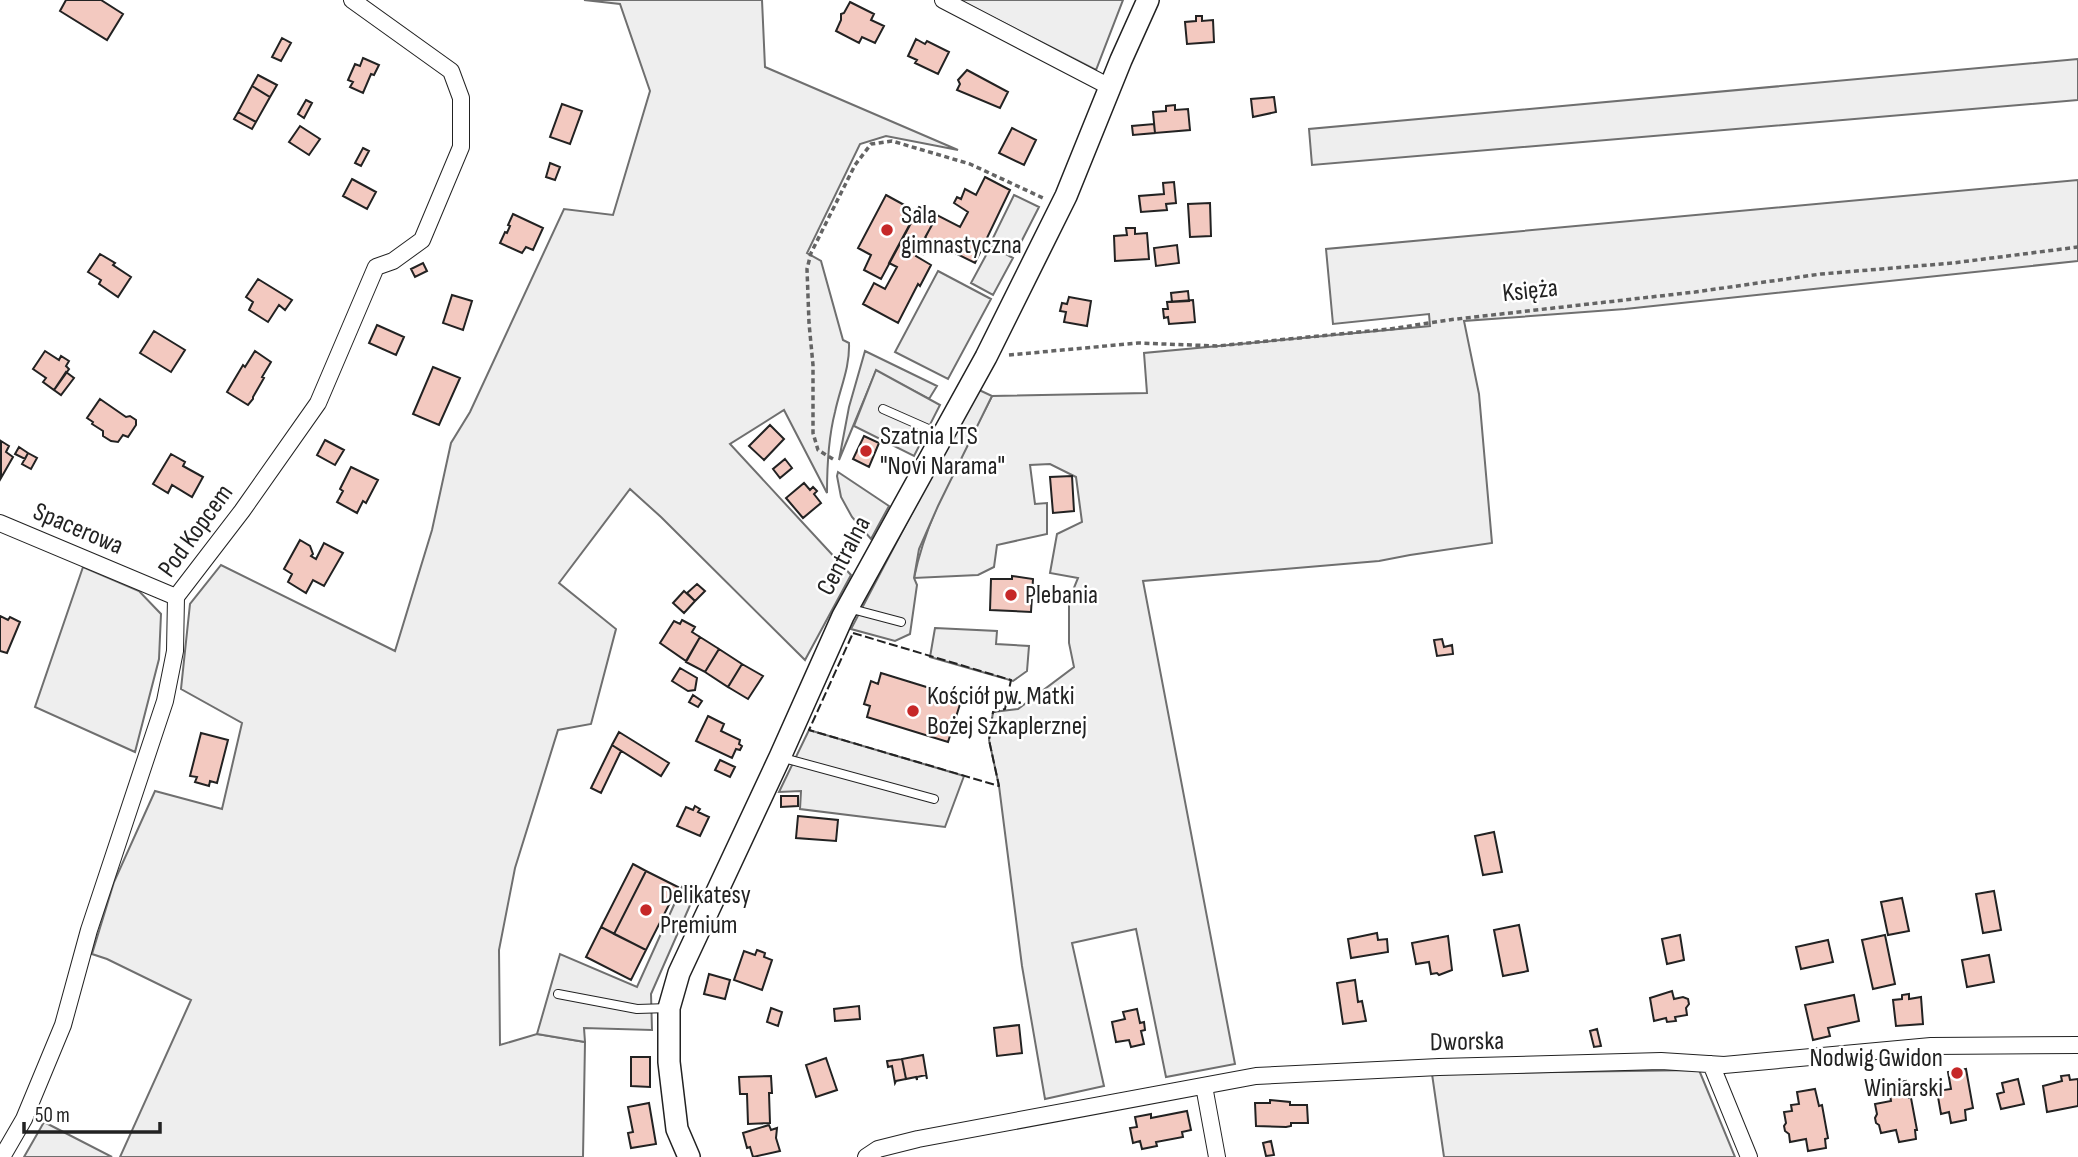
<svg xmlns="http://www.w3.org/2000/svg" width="2078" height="1157" viewBox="0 0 2078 1157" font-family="'Sofia Sans Condensed',sans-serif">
<rect width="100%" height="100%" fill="#fff"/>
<path fill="#eee" stroke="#6f6f6f" stroke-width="2" d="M584,0h178l3,67 193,83 -72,-14 -26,8 -53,109 14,8 22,79 6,3c1,25 -9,45 -14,69 -7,27 -8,54 -8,81l-43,-83 -54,34 121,131 -46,85 -144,-143 -31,-28 -71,94 57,46 -25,95 -33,6 -43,138 -16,82 1,95 37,-11 48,8 -2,115h-463l71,-157 -84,-41 -15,-5 22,-72 41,-91 67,18 20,-86 -61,-34 9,-85 31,-39 174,86 37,-121 19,-87 19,-31 94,-203 49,6 37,-124 -30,-87z
M959,0h164l-27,70z
M2078,59v41l-766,65 -3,-36z
M2078,180v81l-453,48 -161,12 15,73 13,149 -82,12 -31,6 -236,20 92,483 -69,13 -30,-148 -64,14 32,143 -59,13 -23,-133 -23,-180 -10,-46 4,-28 25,-3 56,-42 -5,-24v-43l9,-22 -28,-5 7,-39 25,-12 -6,-45 -26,-13 -20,1 5,39 12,-1v31l-50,11 -3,22 -16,8 -64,3c13,-64 49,-124 78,-182l155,-3 -3,-40 286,-27 -1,-12 -96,10 -7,-75z
M1014,195l25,12 -24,47 -24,-12z
M991,246l22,12 -20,37 -22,-12z
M938,271l53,28 -43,80 -53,-27z
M865,351l72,35 -8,13 -53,-28 -37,89 10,-53z
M83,567l56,24 22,23 -2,45 -24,93 -100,-45z
M935,628l62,3 -1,13 33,2 -2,25 -14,10 -83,-24z
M1699,1070l36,87h-291l-12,-83z
M44,1122l68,35h-88z"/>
<path fill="#ededed" stroke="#6f6f6f" stroke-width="2" d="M876,370l64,35 -26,51 -60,-30z
M977,389l15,7 -54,110 -19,43 -5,29 3,7 -7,49 -15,7 -44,-12z
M838,472l51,34 -18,33 -19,-22 -11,-20 -4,-21z
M809,730l155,46 -19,51 -145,-18 1,-18 -22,1z
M682,887l13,7 -44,100 1,36 -68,-2 1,14 -48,-8 23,-80 77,33z"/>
<path fill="#f3c9c0" stroke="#222" stroke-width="2" d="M66,0h35l22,14 -16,26 -47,-29z
M850,2l24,12 -3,6 13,6 -9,17 -13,-6 -3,6 -23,-12 5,-11v-6l3,-1z
M1196,16h6v5l11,-1 1,22 -27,2 -2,-22 11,-1z
M282,38l9,5 -10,18 -9,-4z
M916,39l9,5 2,-3 22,11 -11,22 -23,-11 2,-3 -9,-4z
M363,58l16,7 -5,10 -3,-1 -8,19 -13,-6 3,-5 -5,-2 7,-16 5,2z
M967,70l41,22 -8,16 -43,-18 3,-6 -2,-4z
M258,75l19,10 -7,12 -18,-11z
M252,86l18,11 -14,25 -18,-10z
M1274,97l2,15 -23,5 -2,-18z
M306,100l6,3 -8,15 -6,-4z
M562,104l20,7 -12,33 -20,-7z
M1175,105v5l13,-1 2,21 -35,3 -2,-21 13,-1v-5z
M238,112l18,10 -4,7 -18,-10z
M1154,124l1,9 -22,2 -1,-9z
M300,126l20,13 -11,16 -20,-13z
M1012,128l24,12 -12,25 -25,-12z
M363,148l6,3 -8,15 -6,-3z
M550,163l10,4 -5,13 -9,-3z
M985,177l25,13 -35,73 -50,-25 12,-23 23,12 8,-15 -14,-9 3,-6 4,2 4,-10 11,6z
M352,179l24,13 -9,17 -24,-13z
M1174,182l2,21 -10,1 1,6 -26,2 -2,-16 25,-2 -1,-11z
M886,195l31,17 -36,67 -17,-9 7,-15 -13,-7z
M1210,203l1,33 -21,1 -2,-33z
M919,207l18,9 -15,27 5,3 -4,8 -5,-3 -2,5 15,9 -11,21 -2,-2 -20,39 -35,-19 11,-21 11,6 12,-22 -8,-4z
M513,214l30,14 -10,22 -7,-3 -4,6 -22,-10 5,-11 2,1 3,-7 -2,-1z
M1126,228h9v6l12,-1 2,26 -34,2 -1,-25 13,-1z
M1177,245l2,18 -23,3 -2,-18z
M100,254l15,9 -2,2 18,12 -13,20 -19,-13 2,-4 -13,-8z
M423,263l4,8 -12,6 -4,-8z
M258,279l34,21 -7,10 -6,-5 -11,17 -19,-12 4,-8 -7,-5z
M1188,291l1,10 -17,1 -1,-9z
M452,295l20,6 -9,29 -20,-7z
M1069,297l22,4 -4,25 -23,-4 2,-10 -6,-1 2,-8 5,1z
M1193,300l2,22 -26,2 -1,-7 -4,1 -1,-9h5l-1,-7z
M377,325l27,12 -8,18 -27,-12z
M154,331l31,19 -14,22 -31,-19z
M45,351l14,9 2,-4 8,5 -3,5 3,3 -15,21 -11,-8 3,-4 -13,-9z
M255,351l16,11 -9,15 2,1 -11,19v2l-5,6 -21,-13 16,-27 2,2z
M433,367l27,11 -21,47 -26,-11z
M66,372l8,6 -13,17 -7,-5z
M100,399l26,18 4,-1 6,4v5l-8,12 -5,-2 -5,7 -7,-1 -8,-5v-5l-11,-7 1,-2 -6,-4z
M770,425l14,14 -20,21 -15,-14z
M864,436l15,7 -10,24 -16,-8z
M325,440l19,10 -9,15 -18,-10z
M1,441l8,5 -3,6 7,5 -12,21z
M19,447l9,6 -3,6 -10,-5z
M28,453l9,5 -6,11 -9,-5z
M171,454l14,8 -2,4 20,11 -11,20 -20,-12 -4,8 -15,-9z
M785,459l7,9 -12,10 -7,-9z
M351,467l27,13 -12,23 -3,-2 -6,12 -20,-11 6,-11 -3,-2z
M1072,476l2,35 -21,2 -3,-36z
M804,483l6,7 3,-3 4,4 -3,3 7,9 -18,15 -17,-20z
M300,540l10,6 3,8 -2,2 5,3 8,-16 19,10 -19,33 -11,-6 -7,13 -18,-11 4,-8 -8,-5z
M1012,576l21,3 -2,33 -41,-2 1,-31h21z
M697,584l8,7 -10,10 -8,-8z
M684,591l11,10 -11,12 -11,-10z
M0,616l8,4 2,-3 10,5 -13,31 -7,-2z
M682,620l13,7 -3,5 8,5 -14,24 -26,-18 14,-22 6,3z
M700,637l19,12 -14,23 -19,-10z
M1442,639l2,8 8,-2 1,9 -16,2 -3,-16z
M719,649l23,15 -14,23 -23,-15z
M742,664l21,12 -15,23 -20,-12z
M680,668l17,10 -2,12 -7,1 -16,-10z
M881,673l81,25 -14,44 -81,-25 3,-11 -6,-2 7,-23 7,3z
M693,695l9,6 -4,6 -9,-5z
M708,716l16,8 -3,7 19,9 -1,4 3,2 -2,4 -4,-1 -4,9 -36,-17z
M619,732l50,31 -8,13 -49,-31z
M201,733l27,7 -11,43 -7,-2 -1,5 -14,-4 2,-5 -7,-1z
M612,745l9,6 -20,42 -10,-5z
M720,760l15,7 -5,10 -15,-7z
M781,796h17v10l-17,1z
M695,806l5,3 -2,3 11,5 -9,19 -23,-10 9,-19 7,3z
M798,816l40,4 -2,21 -40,-3z
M1494,832l8,40 -19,3 -8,-39z
M633,864l13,7 -32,63 -13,-7z
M646,871l32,16 -32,63 -32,-16z
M1994,891l7,39 -18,3 -7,-39z
M1902,898l7,33 -21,4 -7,-33z
M1519,925l9,46 -25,5 -9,-46z
M601,927l45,23 -15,30 -45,-23z
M1377,933l1,7 9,-1 1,13 -37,6 -3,-19z
M1680,935l4,25 -17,4 -5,-25z
M1885,935l10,49 -22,5 -11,-49z
M1448,936l4,34 -13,5 -2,-2 -6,1 -2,-12 -13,2 -4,-21z
M1828,940l5,22 -32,7 -5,-22z
M757,950l8,3 -1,4 8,3 -10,30 -28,-10 10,-29 11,4z
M1989,955l5,27 -27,5 -5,-27z
M709,974l21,6 -5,19 -21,-5z
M1355,980l3,22 4,-1 4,20 -23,3 -6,-41z
M1672,991l2,8 9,-2 5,2 1,5 -3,4 1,7 -12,2 1,4 -9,1 -1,-4 -12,3 -4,-23z
M1909,994v5l12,-2 2,27 -27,2 -3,-26 9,-1v-4z
M1854,995l5,26 -31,7 2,8 -17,4 -8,-35z
M859,1006l1,13 -25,2 -1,-12z
M771,1008l11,4 -4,14 -11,-4z
M1137,1009l3,14 4,-1 1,8 -4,1 3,13 -13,3 -2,-7 -13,2 -4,-20 13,-3 -2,-7z
M1019,1025l3,28 -25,3 -3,-28z
M1597,1029l4,17 -7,1 -4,-16z
M923,1055l4,24 -1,-4 -9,2v3l-1,-3 -10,2 -4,-20z
M631,1057h19v30l-19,-1z
M826,1058l11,32 -21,7 -10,-32z
M902,1059l4,20 -10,2 -1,2 -3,-17 -4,1 -1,-6z
M1966,1069l7,39 -8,2 1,10 -15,3 -2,-11 -8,2 -4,-23 14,-2 -3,-17z
M2069,1075l1,5 8,-1v27l-31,6 -4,-26 19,-5 -1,-5z
M771,1076l1,17h-3l1,30 -22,1 -1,-30h-7l-1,-17z
M2018,1079l6,25 -23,5 -4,-15 7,-2 -2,-9z
M1906,1081l3,17h2l6,32h-2l1,9 -17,3 -3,-12 -15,3 -2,-8 -3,-2 -1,-5 2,-4 -2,-10 16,-3 -3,-17z
M1815,1089l4,17 3,-1 6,33 -3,1 1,9 -18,3 -2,-12 -16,3 -1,-8 -4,-3 -1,-5 2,-3 -2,-11 8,-1 -1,-6 8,-1 -2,-12z
M1270,1100l20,2v3h17l1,18h-17v3l-5,1 -30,-1 -1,-23h15z
M649,1103l7,41 -25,4 -3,-15 5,-1 -5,-25z
M1187,1111l4,19 -9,2 1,5 -27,5 1,4 -15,3 -2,-8 -7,2 -3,-15 7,-1 -2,-10 16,-3v4z
M769,1125l2,5 6,-2 -1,10 4,13 -27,6 -3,-10 -3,1 -4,-15z
M1271,1141l3,14 -8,1 -3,-13z"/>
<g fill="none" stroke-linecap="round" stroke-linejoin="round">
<defs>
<path id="service" d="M883,409l59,26
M848,608l53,14
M780,757l154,42
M558,994l79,15 32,-1"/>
<path id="minor" d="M943,0l167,87
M0,523l176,74
M1711,1064l38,93
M1204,1086l13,71
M2,1157l22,-38 39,-94 26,-95 76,-229 10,-50 1,-54 66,-86 76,-108 58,-136 17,-6 29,-21 39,-93v-49l-10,-27 -99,-71
M866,1157l12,-8 40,-10 338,-63 183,-9 222,-6 63,4 207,-19 147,-1"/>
<path id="tertiary" d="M689,1157l-12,-28 -8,-67v-54l10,-35 101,-216 63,-141 143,-259 80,-161 55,-136 27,-60"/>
</defs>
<use href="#service" stroke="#222" stroke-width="10"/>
<use href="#minor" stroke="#222" stroke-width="18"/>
<use href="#tertiary" stroke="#222" stroke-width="24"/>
<path stroke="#646464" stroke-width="3.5" stroke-dasharray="5 3.5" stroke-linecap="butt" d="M1009,355l129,-12 79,3 173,-17 58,-9 247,-28 126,-18 132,-11 125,-16
M833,459l-15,-9 -5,-17v-68l-4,-42 -2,-54 4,-16 44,-88 16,-21 21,-3 78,23 73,34"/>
<use href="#service" stroke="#fff" stroke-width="8"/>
<use href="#minor" stroke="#fff" stroke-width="16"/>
<use href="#tertiary" stroke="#fff" stroke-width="21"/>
<path stroke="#222" stroke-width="2" stroke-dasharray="9 3.5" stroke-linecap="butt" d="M853,633l158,47 -6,29 -12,3 -4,28 10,46 -190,-56z"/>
</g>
<g fill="#c62828" stroke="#fff" stroke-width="2.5">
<circle cx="887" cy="230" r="7"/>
<circle cx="866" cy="451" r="7"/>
<circle cx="1011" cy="595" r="7"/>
<circle cx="913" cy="711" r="7"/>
<circle cx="646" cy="910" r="7"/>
<circle cx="1957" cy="1073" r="7"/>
</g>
<g text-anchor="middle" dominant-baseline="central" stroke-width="5" stroke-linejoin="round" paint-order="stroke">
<g font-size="26" fill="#222" stroke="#fff" text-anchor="start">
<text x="901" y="215">Sala<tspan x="901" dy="30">gimnastyczna</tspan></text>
<text x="880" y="436">Szatnia LTS<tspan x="880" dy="30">"Novi Narama"</tspan></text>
<text x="1025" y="595">Plebania</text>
<text x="927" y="696">Kościół pw. Matki<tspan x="927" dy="30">Bożej Szkaplerznej</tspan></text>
<text x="660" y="895">Delikatesy<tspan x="660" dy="30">Premium</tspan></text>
<text x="1943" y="1058" text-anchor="end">Nodwig Gwidon<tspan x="1943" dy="30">Winiarski</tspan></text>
</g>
<g font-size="26" fill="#222" stroke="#fff">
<text transform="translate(1530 291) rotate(-6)">Księża</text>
<text transform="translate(78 529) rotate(23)">Spacerowa</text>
<text transform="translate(196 531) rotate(-54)">Pod Kopcem</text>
<text transform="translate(844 556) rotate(-62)">Centralna</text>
<text transform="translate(1467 1042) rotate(-1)">Dworska</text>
</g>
</g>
<path d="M24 1122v10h136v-10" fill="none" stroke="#222222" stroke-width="3.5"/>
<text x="35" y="1122" font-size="21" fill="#222222" stroke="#ffffff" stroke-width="5" paint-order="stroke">50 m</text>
</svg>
